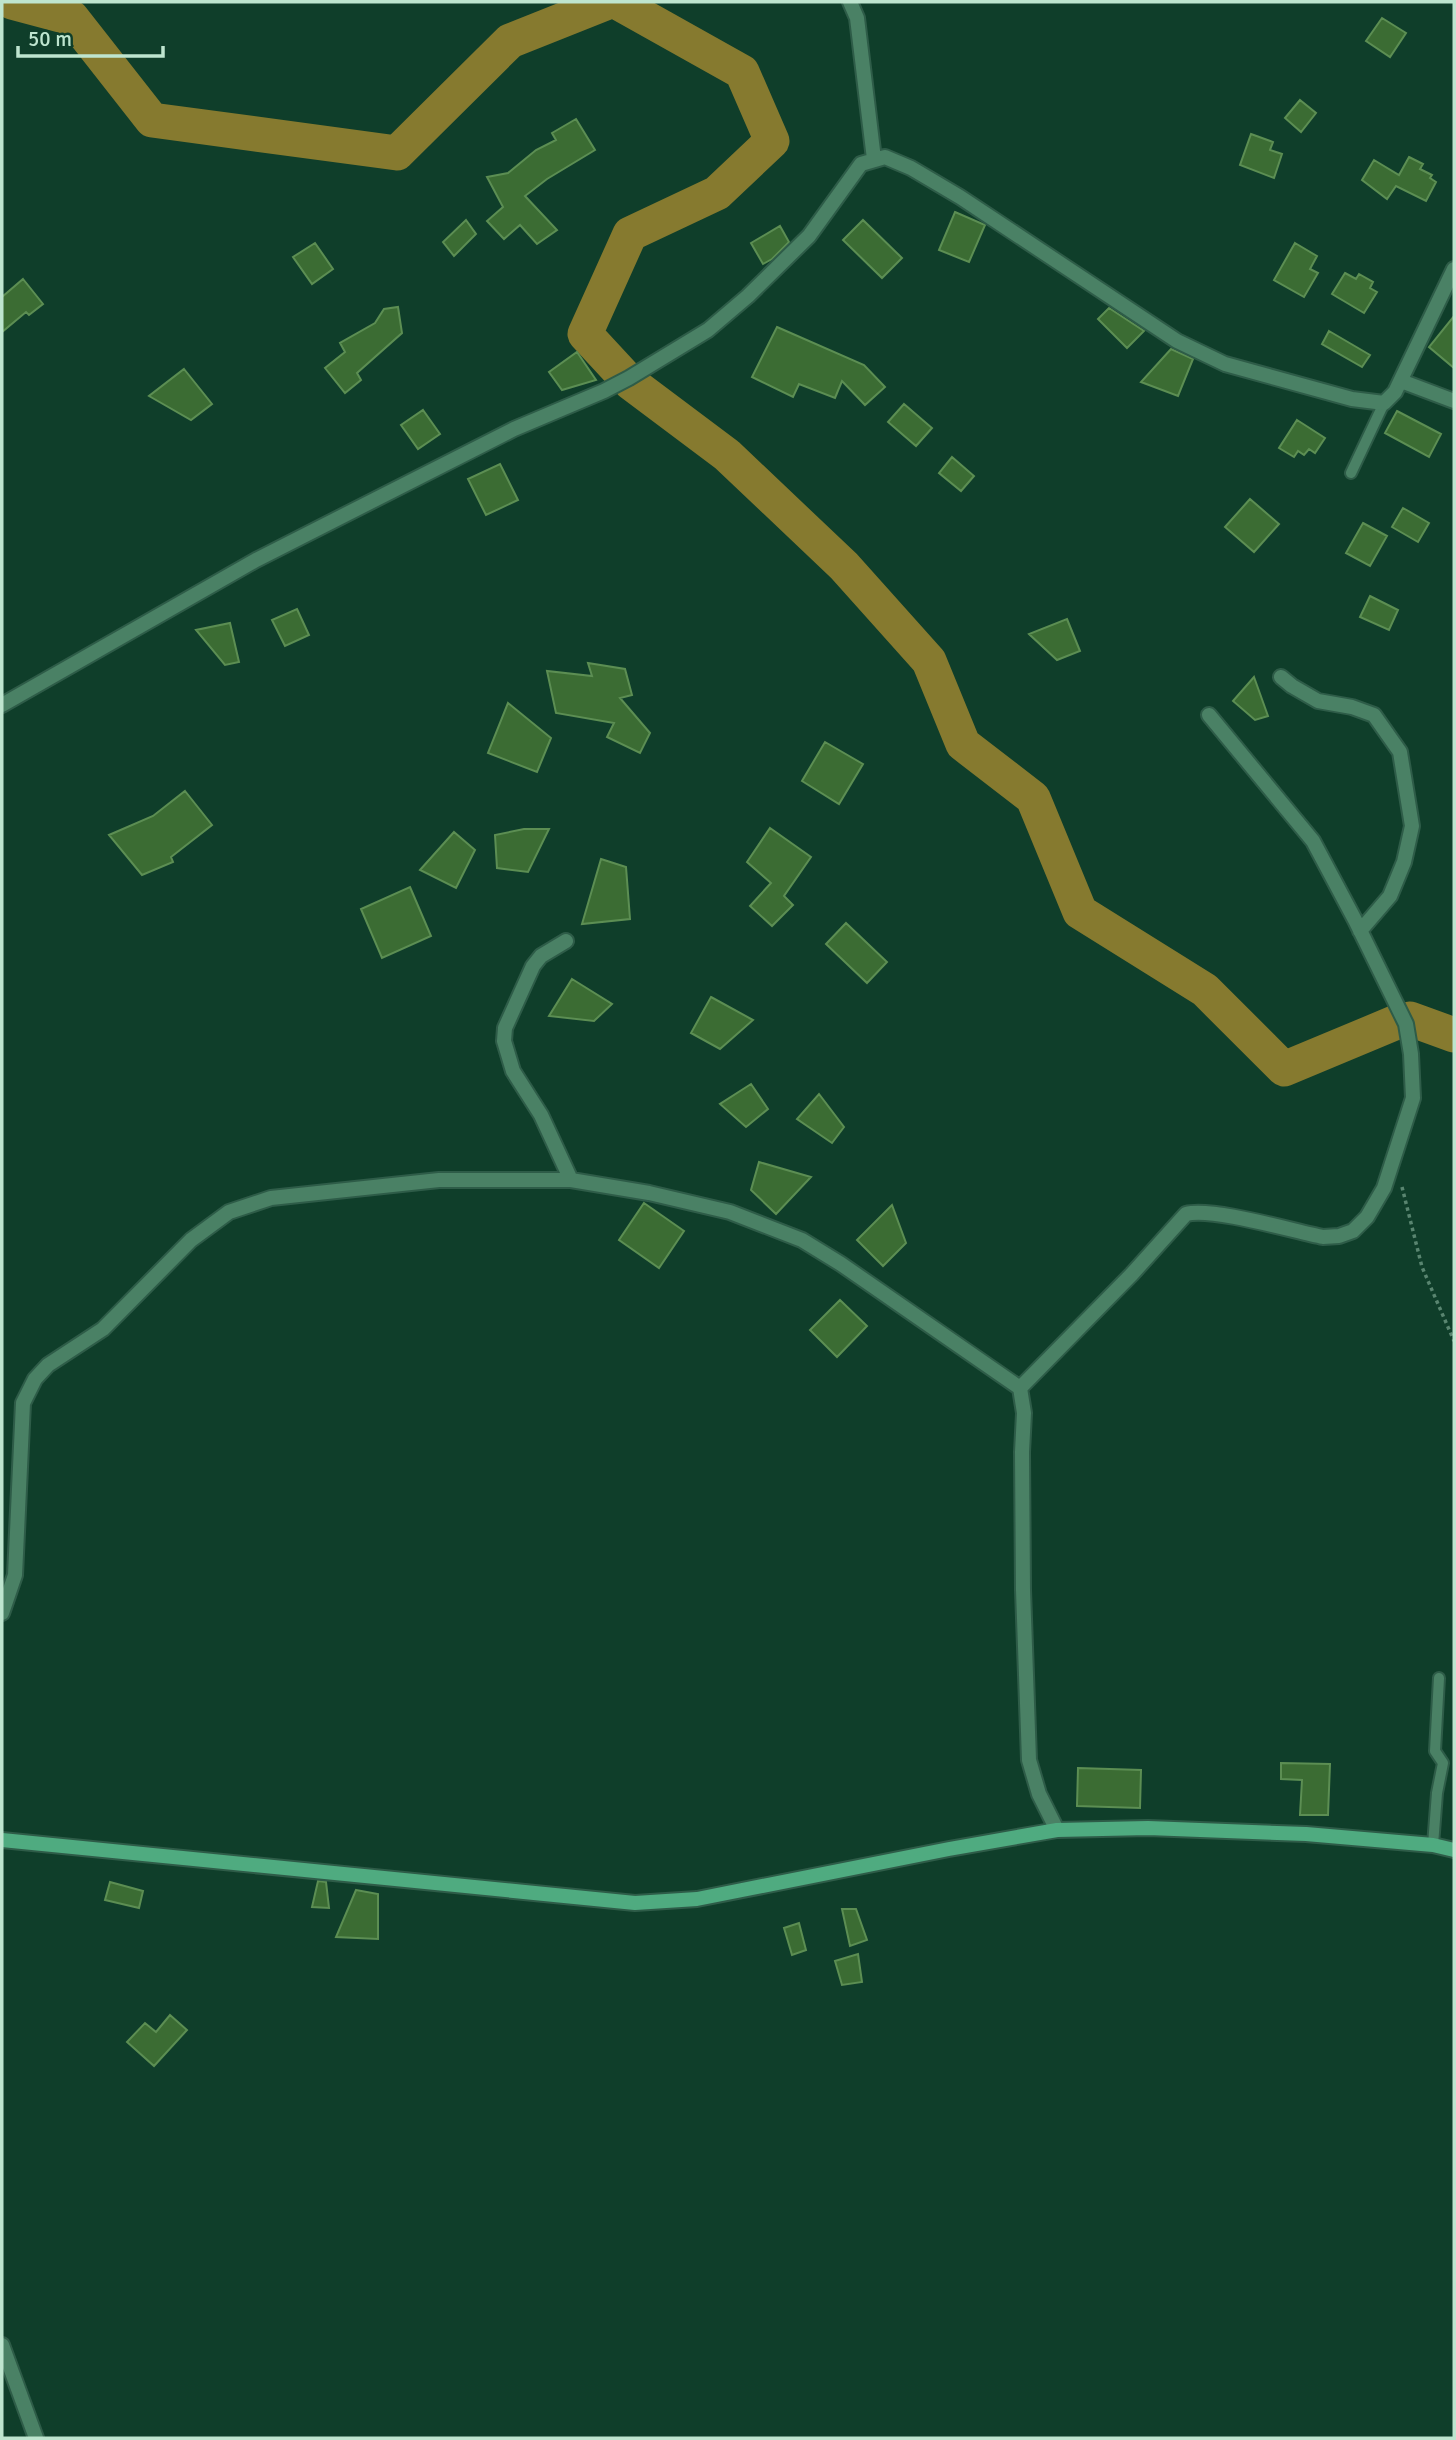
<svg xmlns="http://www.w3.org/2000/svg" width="1456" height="2440" viewBox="0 0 1456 2440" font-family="Signika,sans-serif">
<rect width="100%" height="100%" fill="#0f3e2a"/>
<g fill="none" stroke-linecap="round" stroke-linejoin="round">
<path stroke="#867a2f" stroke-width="35" d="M12,2l60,16 80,102 245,33 113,-112 98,-39
M617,2l125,70 30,69 -55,52 -87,41 -45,100 38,41
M631,383l96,72 117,111 85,95 34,83 70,54 47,114 125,78 79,79 115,-48
M1410,1019l44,16"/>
</g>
<path fill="#3b6c33" stroke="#5c8e53" stroke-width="2" d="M1382,18l24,15 -16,24 -24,-16z
M1300,100l16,13 -15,19 -16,-14z
M576,119l19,31 -48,29 -22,17 32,34 -20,14 -17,-19 -16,14 -17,-18 16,-14 -16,-30 21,-4 28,-23 20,-10 -4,-7z
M1251,134l22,8 -3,8 12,4 -8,24 -34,-13z
M1409,157l14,7 -3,5 12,6 -2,3 6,4 -10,19 -30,-15 -9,13 -25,-19 12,-20 25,15z
M955,212l30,13 -16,37 -30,-12z
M466,220l10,14 -22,22 -11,-14z
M863,220l39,38 -20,20 -39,-38z
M780,226l9,16 -17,17 -9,5 -12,-21z
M315,243l18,26 -21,15 -19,-27z
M1295,243l22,13 -7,13 8,4 -14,24 -30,-17z
M1345,273l11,6 3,-5 14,8 -3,6 7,4 -13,21 -32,-19z
M23,279l20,25 -14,11 -3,-3 -24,20v-35z
M398,307l4,26 -45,40 4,7 -16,13 -20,-25 20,-16 -5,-9 35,-20 9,-14z
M1109,308l35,23 -17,17 -29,-29z
M1454,316v52l-25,-21z
M777,327l87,38 21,22 -20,18 -23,-24 -7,17 -36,-14 -6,13 -41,-20z
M1329,331l41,24 -8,12 -40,-23z
M1171,349l22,10 -15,37 -37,-14z
M577,352l19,28 -34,10 -13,-18z
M184,369l28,35 -21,16 -42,-24z
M904,404l28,24 -16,18 -28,-24z
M423,410l17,24 -22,15 -17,-24z
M1397,411l44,23 -12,23 -44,-24z
M1297,420l28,18 -10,15 -6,-4 -5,6 -6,-4 -4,6 -15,-9z
M952,457l22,19 -13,15 -22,-18z
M500,464l18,36 -32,15 -18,-36z
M1250,499l29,25 -25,28 -29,-25z
M1403,508l26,15 -11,19 -26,-15z
M1363,523l24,13 -17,30 -24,-13z
M1370,596l28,14 -9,20 -29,-13z
M297,609l12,26 -24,11 -13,-26z
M1067,619l13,32 -23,9 -28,-26z
M230,623l9,39 -14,3 -29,-35z
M588,663l37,6 7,26 -12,3 30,35 -10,20 -33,-16 7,-14 -58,-10 -9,-42 45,5z
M1254,677l14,39 -13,4 -22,-19z
M508,703l43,35 -14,34 -49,-19z
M825,742l38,22 -24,40 -37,-23z
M185,791l27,34 -41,32 2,5 -31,13 -33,-40 44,-19z
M770,828l41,29 -27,39 9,9 -21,21 -22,-20 21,-23 -24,-21z
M524,829h25l-21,43 -31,-4 -2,-33z
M454,832l21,18 -19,38 -36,-18z
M601,859l25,8 4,52 -48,5z
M410,887l21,49 -49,22 -21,-49z
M846,923l41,39 -20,21 -41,-39z
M572,979l40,25 -18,17 -45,-5z
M711,997l42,23 -33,29 -29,-16z
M751,1084l17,25 -22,18 -26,-23z
M819,1094l25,33 -12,16 -35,-24z
M759,1162l52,15 -35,37 -25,-24z
M644,1203l40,28 -25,37 -40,-28z
M892,1205l14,38 -23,23 -26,-26z
M840,1300l27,26 -30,31 -27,-27z
M1281,1763l49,1 -2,51h-28l2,-35 -21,-1z
M1078,1768l63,2 -1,38 -63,-2z
M318,1881l8,1 3,26 -17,-1z
M110,1882l33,9 -4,17 -34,-8z
M356,1890l22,4v45l-42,-2z
M842,1909h14l11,31 -17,6z
M799,1923l7,27 -14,5 -8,-27z
M858,1954l4,28 -20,3 -7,-24z
M170,2015l17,15 -33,36 -27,-24 18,-19 11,9z"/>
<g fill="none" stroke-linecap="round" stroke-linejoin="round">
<defs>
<path id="lane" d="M1351,473l33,-70
M1433,1845l4,-52 6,-30 -8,-12 4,-73"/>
<path id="street" d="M850,2l7,16 17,141
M1401,381l53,20
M1281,677l11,9 26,15 34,6 22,8 26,37 12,74 -8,36 -14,34 -30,35
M2,705l254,-145 258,-131 90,-38 25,-13 79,-48 40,-34 61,-60 52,-72 24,-7 26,11 49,29 217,144 48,23 127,35 32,4 11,-11 59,-123
M566,941l-25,15 -8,10 -28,62 -1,13 9,30 28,44 30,65
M1020,1388l112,-114 54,-60c26,-7 107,17 137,23l16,-1 14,-5 14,-14 17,-29 29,-90 -2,-44 -5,-30 -51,-104 -42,-79 -104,-126
M2,1613l13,-38 8,-172 12,-24 13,-14 55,-36 88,-89 38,-28 42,-14 168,-18h132l78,13 81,19 72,28 39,24 179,124 4,25 -2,39 1,138 6,170 10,34 18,36
M2,2345l34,93"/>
<path id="secondary" d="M2,1840l633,63 62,-4 252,-50 108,-19 91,-2 158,6 127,11 21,5"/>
</defs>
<use href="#lane" stroke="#2e5c48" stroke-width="14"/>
<use href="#street" stroke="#2e5c48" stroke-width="18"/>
<use href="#secondary" stroke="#2e5c48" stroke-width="18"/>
<path stroke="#598570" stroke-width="3.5" stroke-dasharray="3.5 3.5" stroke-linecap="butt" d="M1402,1187l20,80 32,74"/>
<use href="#lane" stroke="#4a8165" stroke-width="10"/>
<use href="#street" stroke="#4a8165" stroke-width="14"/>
<use href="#secondary" stroke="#4fab80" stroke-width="14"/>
</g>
<rect width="1456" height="2440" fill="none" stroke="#bee5cf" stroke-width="7"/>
<path d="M18 46v10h145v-10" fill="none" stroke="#bee5cf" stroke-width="3.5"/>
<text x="28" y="46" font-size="21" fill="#bee5cf" stroke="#0f3e2a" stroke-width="5" paint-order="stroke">50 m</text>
</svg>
